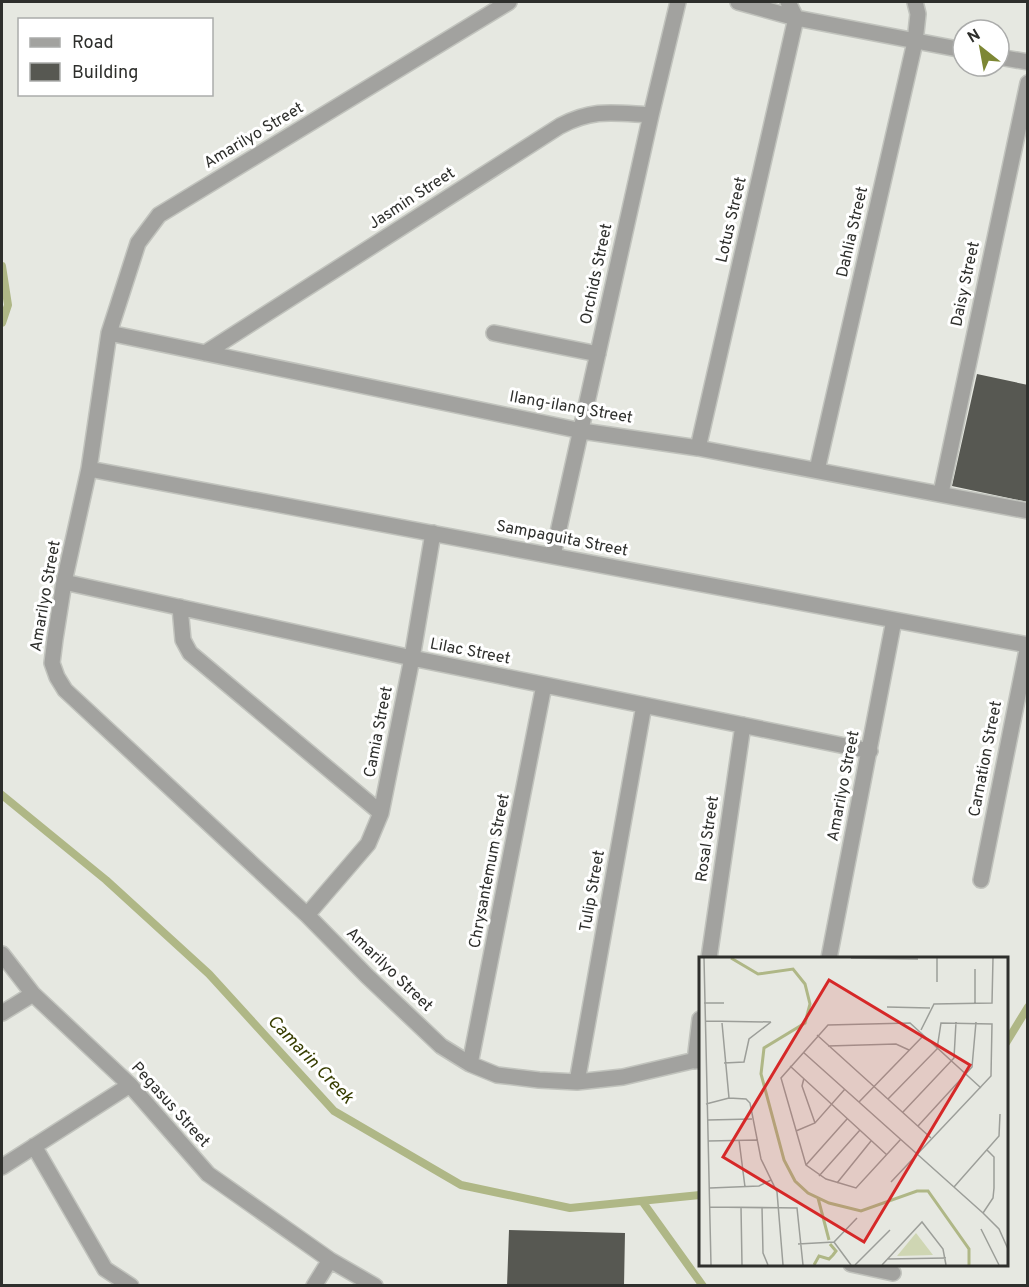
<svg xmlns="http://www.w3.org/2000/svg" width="1029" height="1287" viewBox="0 0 1029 1287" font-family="Overpass,sans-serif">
<rect width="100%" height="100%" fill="#e6e8e1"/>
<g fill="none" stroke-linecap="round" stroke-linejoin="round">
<path stroke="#afb786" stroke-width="8" d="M2,266l6,39 -6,18
M2,795l104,85 103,94 125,137 127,74 109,23 130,-13
M1006,1043l22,-36
M642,1201l61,85"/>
</g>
<path fill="#575852" d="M977,374l51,11v117l-76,-16z
M509,1230l116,3 -1,53h-117z"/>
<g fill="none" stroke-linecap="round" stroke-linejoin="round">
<defs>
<path id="minor" d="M509,2l-350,213 -21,28 -29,90 -20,136 -25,113 -9,57 -3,24 5,14 8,13 242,225 60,61 74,70 29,18 27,11 42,5 38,2 46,-5 77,-18
M738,2l58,16 167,32
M999,57l29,5
M109,333l473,98 116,17 330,63
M494,333l104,21
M205,353l355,-227c34,-18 54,-13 91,-11
M698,448l98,-430 -8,-16
M89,469l939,176
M817,470l98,-428 3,-28 -3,-12
M941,493l87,-410
M553,555l98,-440 27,-113
M64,582l348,76 458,93
M180,607l3,33 7,13 191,160
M981,880l47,-235
M307,915l61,-71 13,-31 31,-155 21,-125
M2,954l31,40 97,91 78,89 122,86 45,26
M709,958l34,-233
M829,958l65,-338
M2,1013l31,-19
M695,1061l5,-42
M470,1064l74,-379
M577,1082l67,-377
M34,1146l71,123 26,17
M2,1167l128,-82
M851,1264l42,9
M314,1286l16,-26"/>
</defs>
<use href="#minor" stroke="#c1c3bd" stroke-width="18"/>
<use href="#minor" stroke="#a2a29f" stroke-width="15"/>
</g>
<g text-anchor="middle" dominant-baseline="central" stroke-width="6" stroke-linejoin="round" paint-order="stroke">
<g font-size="16" fill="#2e2f2c" stroke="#fff">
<text transform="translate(254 136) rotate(-31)">Amarilyo Street</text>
<text transform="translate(412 199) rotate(-33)">Jasmin Street</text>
<text transform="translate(732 220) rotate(-77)">Lotus Street</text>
<text transform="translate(853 232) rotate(-77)">Dahlia Street</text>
<text transform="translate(597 274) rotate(-78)">Orchids Street</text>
<text transform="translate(966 284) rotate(-78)">Daisy Street</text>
<text transform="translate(571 408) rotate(10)">Ilang-ilang Street</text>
<text transform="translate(562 539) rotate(11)">Sampaguita Street</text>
<text transform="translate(46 596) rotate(-80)">Amarilyo Street</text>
<text transform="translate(470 652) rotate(11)">Lilac Street</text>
<text transform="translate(379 732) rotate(-79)">Camia Street</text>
<text transform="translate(986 759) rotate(-79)">Carnation Street</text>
<text transform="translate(844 786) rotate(-79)">Amarilyo Street</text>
<text transform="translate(708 839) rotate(-82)">Rosal Street</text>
<text transform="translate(490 871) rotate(-79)">Chrysantemum Street</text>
<text transform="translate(593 891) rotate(-80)">Tulip Street</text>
<text transform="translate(389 970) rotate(44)">Amarilyo Street</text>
<text transform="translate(170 1105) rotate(48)">Pegasus Street</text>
</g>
<g font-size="18" font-style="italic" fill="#373d00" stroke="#fff">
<text transform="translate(310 1060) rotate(46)">Camarin Creek</text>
</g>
</g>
<g transform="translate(699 957)">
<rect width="309" height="309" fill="#e6e8e1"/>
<path d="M217,276l17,22 -36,1z" fill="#cfd6b3"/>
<path fill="none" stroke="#afb786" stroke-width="3" d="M32,1l27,16 35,-5 12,15 5,20 -5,19 -41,25 -3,26 23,86 11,21 13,12 21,10 32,8 56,-20h11l41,58v16M119,241l11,42M115,308l5,-9 10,3 4,-4 3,-4 -6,-7"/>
<path fill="none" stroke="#9c9e99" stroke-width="1.5" d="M5,1l7,307M152,1l67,1M238,1v24M276,12v34M5,46h20M188,50l43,1M7,64l65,1M23,66l7,75M222,73l13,-26 58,-1 1,-45M118,78l114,103M129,89l68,-2 13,6M104,95l180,161 16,16 9,20M25,106l20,-1 5,-23 22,-17M91,109l97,89M105,121l-2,8 13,37M189,142l49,-50 4,-26 51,1 -1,52 -100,106M160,145l65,-67M7,147l23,-6 17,1 4,4 11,56 16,33 6,73M204,155l51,-54 2,-36M9,163l44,-1M219,169l54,-59 4,-45M97,174l19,-8 30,-34M202,182l-45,49 -30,-9 -20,-14 -25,-87 47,-53 82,-2 71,65M40,183l6,47M9,184l50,-1M107,208l41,-46M120,219l41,-46M138,226l34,-42M255,230l45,-51 1,-22M11,231l49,-2 12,-6M10,250l88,1 6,57M42,250l1,58M63,250l1,46 5,12M284,256l10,-15 1,-10v-31l-7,-7M282,272l18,36M135,285l17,23M99,287l36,-2 23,-24M188,302l59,-1M156,308l35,-35M183,308l40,-43 21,27 3,16"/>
<path fill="#d62828" fill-opacity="0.15" stroke="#d62828" stroke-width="3" d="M130,23l141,85 -106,177 -141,-85z"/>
<rect width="309" height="309" fill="none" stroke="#2e2f2c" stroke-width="3"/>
</g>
<rect width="1029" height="1287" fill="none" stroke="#2e2f2c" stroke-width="6"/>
<rect x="18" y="18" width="195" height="78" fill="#ffffff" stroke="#abacab" stroke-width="1.5"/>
<rect x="30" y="38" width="30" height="9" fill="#a2a29f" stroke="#abacab" stroke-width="1.5"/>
<text x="72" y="48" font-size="18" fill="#2e2f2c">Road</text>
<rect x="30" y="63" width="30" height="18" fill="#575852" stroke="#abacab" stroke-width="1.5"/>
<text x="72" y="78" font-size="18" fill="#2e2f2c">Building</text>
<g transform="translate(981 48) rotate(329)"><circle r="28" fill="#ffffff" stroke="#abacab" stroke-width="1.5"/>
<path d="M0-4.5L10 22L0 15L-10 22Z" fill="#7d8734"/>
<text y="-9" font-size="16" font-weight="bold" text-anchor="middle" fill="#2e2f2c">N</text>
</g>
</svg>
